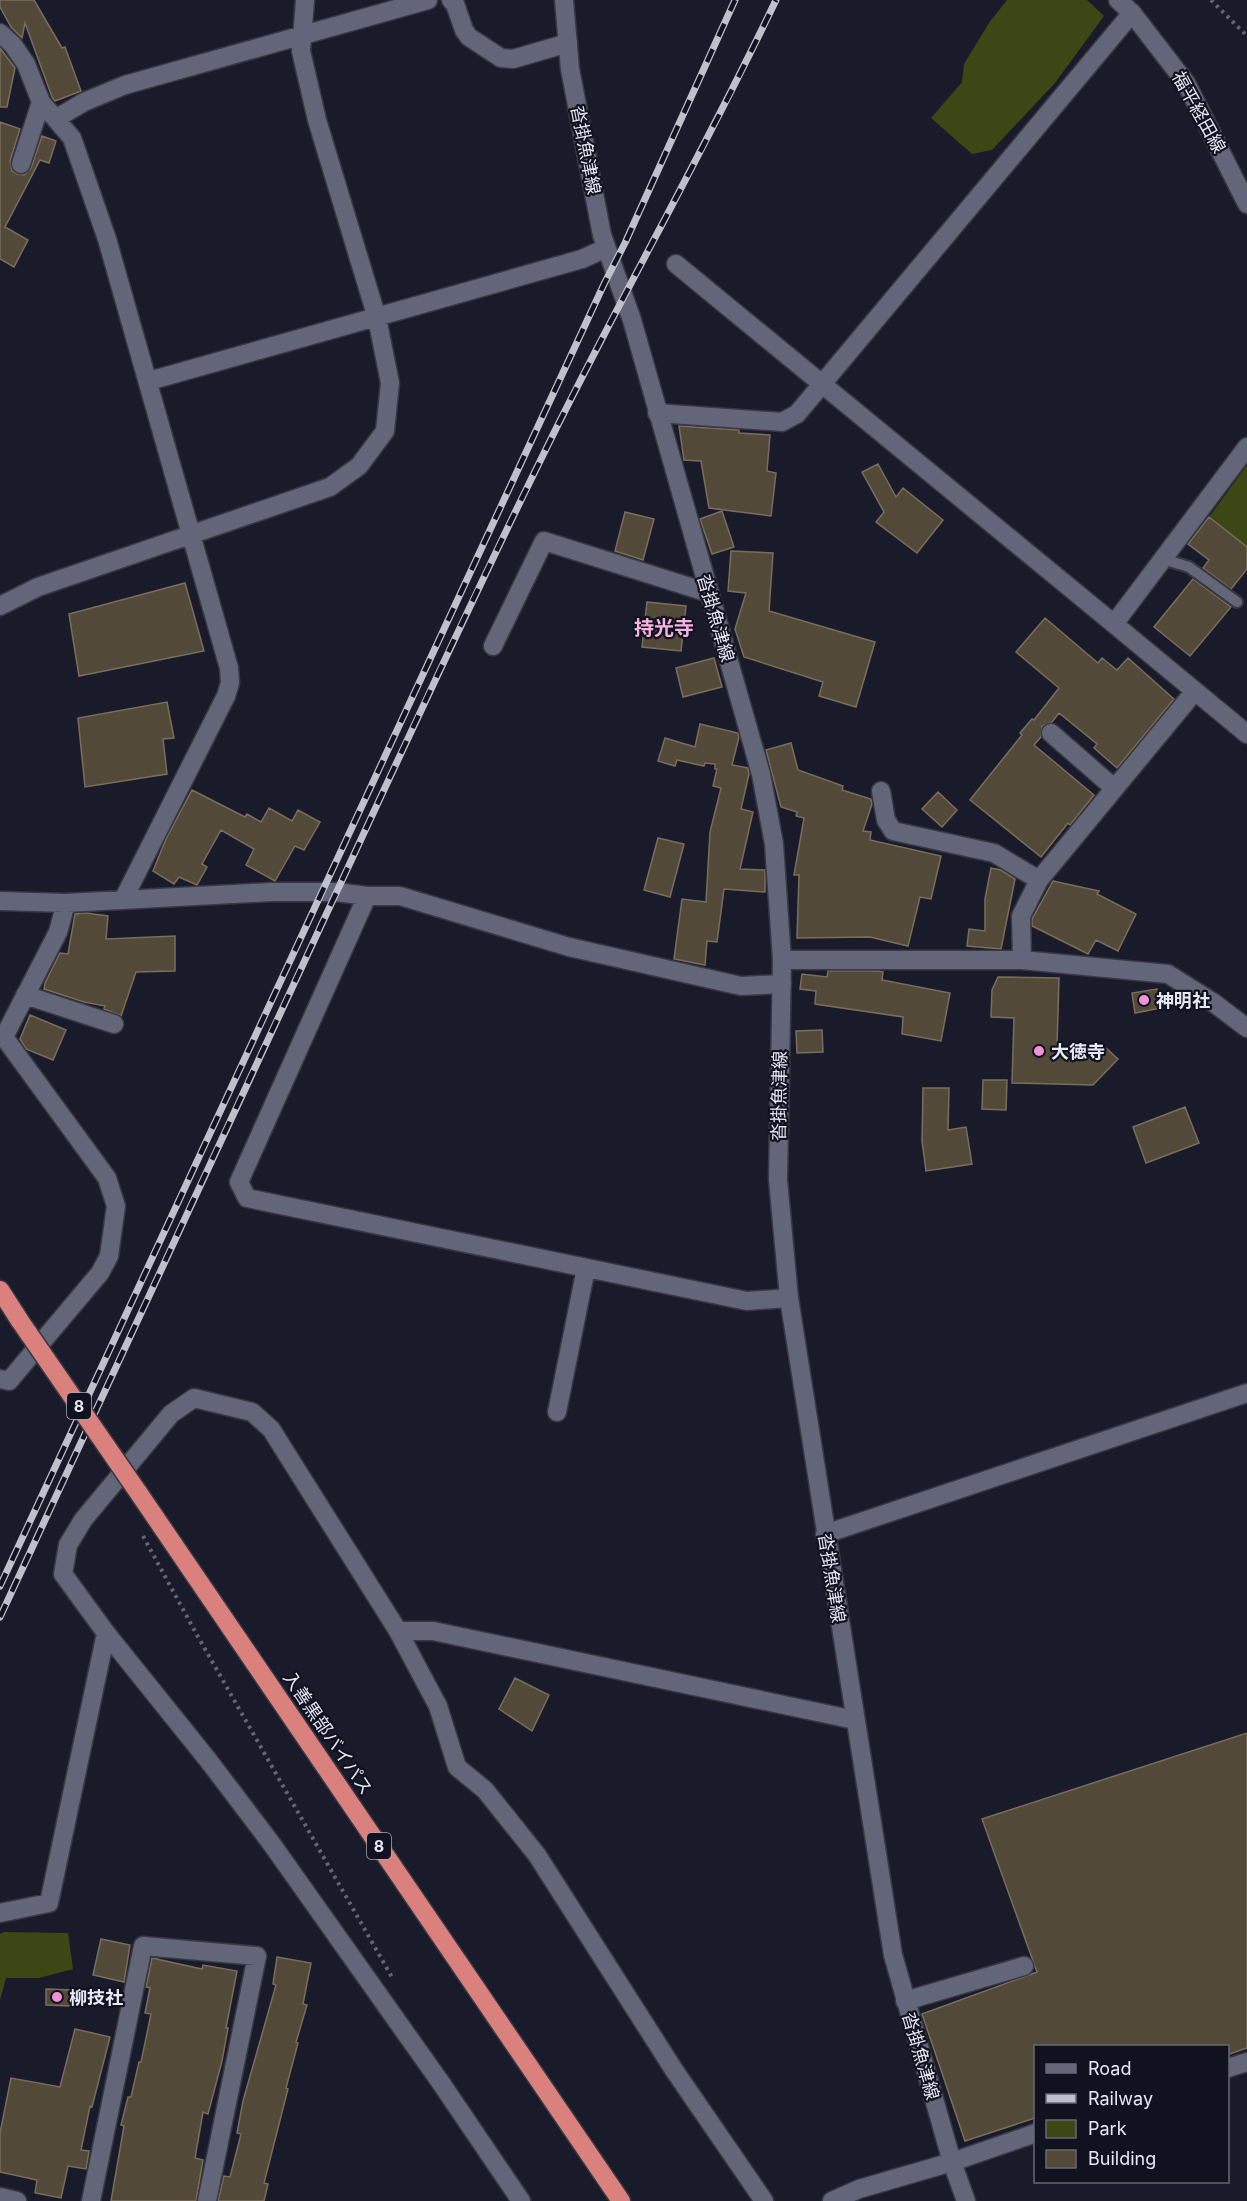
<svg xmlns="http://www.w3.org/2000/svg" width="1247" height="2201" viewBox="0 0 1247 2201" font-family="Inter,'Noto Sans JP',sans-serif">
<rect width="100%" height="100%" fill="#1a1b2a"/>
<path fill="#3b4714" d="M1007,0h80l17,16 -49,67 -63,67 -20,4 -41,-36 31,-36 2,-18 25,-41z
M1247,465v82l-38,-30z
M4,1932l64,1 5,36 -34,9h-33l-6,22v-66z"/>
<path fill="#534939" stroke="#796e5d" stroke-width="1.5" d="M0,0h34l28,48 3,-1 16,44 -26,10 -3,-4 -27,-74 -3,15 -11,-11 -11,-20z
M0,48l15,20 -8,39h-7z
M0,122l20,7 -10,32 2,10 5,3 7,1 7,-7 11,-32 14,5 -7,22 -9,-3 -35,67 23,13 -14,27 -14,-8z
M679,426l60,4v3l31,2 -3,36 9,2 -5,43 -62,-8 -8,-47 -17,-1z
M878,464l18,33 7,-9 40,32 -26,33 -41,-31 8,-10 -22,-40z
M722,511l12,36 -22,7 -12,-35z
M625,512l29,7 -11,41 -28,-9z
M1209,517l38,30v22l-16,20 -28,-21 6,-8 -21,-16z
M731,551l42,2 -4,58 106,31 -19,65 -37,-11 4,-14 -79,-25 -9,-28 11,-36 -18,-2z
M1193,579l38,28 -41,49 -36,-29z
M185,583l19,68 -125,25 -10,-62z
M647,602l39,4 -5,45 -39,-4z
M1045,618l53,45 4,-5 15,12 11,-12 46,41 -57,69 -23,-20 3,-4 -38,-31 -7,9 -10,4 -1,11 -7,8 60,50 -24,30 -2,-2 -27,34 -71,-57 52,-65 -2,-2 12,-14 2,1 25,-32 -43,-36z
M714,658l8,29 -39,10 -7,-29z
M167,702l7,36 -11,1 4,35 -82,13 -7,-69z
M700,724l38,9 1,4 -7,28 16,3 1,6 -8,35 12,3 -13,57 25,1v22l-41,-3 -7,53 -10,-1 -2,24 -31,-6 8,-60 24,3 4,-70 11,-44 -8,-2 4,-17h-2v-5l-10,-1 -1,3 -27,-6 -2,6 -17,-5 7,-23 30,9z
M791,743l7,27 45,16 -1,4 29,9 1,5 -9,27 8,1 -1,8 71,16 -10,43 -11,-2 -12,49 -38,-9 -73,1 2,-63h-5l10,-57 -8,-2 1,-4 -16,-5 -15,-57z
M192,790l53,27 2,-3 14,8 8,-14 23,13 6,-11 22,12 -16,28 -9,-4 -20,35 -29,-16 8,-16 -33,-19 -19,34 5,3 -10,18 -18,-8 -5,7 -21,-13 13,-32z
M938,792l19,18 -15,17 -20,-18z
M658,838l26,6 -14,53 -26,-7z
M991,868l10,2 14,9 -14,70 -34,-3 2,-17 16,2v-32z
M1053,881l46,10 -2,3 39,20 -18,37 -22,-11 -8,14 -56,-28v-7z
M86,913l22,3 -2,23 69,-3v35l-39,1 -15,44 -17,-7 1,-3 -21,-4 -40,-13 1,-6 15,-30 8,1 7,-40z
M828,971h50l5,1 -1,8 68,13 -9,48 -39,-7 1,-17 -88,-13 1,-13 -16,-2 2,-15 25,3z
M998,977l61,1 -2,69 49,1 12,11 -25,26 -81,-2 2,-65 -23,-1 1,-27z
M1157,989l4,19 -26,5 -3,-20z
M30,1015l36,15 -13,30 -27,-11 -6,-10z
M822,1030l1,22 -26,1 -1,-22z
M983,1080h24l-1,30 -24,-1z
M923,1088h26l-1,42 18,-3 6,37 -46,7 -4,-30z
M1185,1107l14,36 -53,20 -13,-36z
M515,1678l34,17 -17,36 -33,-22z
M1247,1733v315l-20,7v-9h-192v72l-70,23 -43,-127 115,-42 -55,-153z
M101,1939l29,6 -6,37 -31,-7z
M277,1957l34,6 -8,41 4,1 -11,37 2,1 -12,45 2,1 -24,94 4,1 -4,17h-46l6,-25 6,1 11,-43 -4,-1 6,-32 33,-116 -3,-1z
M152,1958l50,11 1,-4 34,6 -11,57h2l-6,33 -14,53 -5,-2 -8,46 8,2 -7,41h-85l13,-75 -3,-1 7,-28h3l8,-35h2l10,-48 -6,-1 5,-25 -4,-1z
M46,1989l26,1 -1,16 -25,-1z
M75,2029l35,8 -18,70 -2,-1 -9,44 8,1 -3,18 -18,-3 -7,32 -26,-5 2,-13 -37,-8v-39l11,-55 49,9z"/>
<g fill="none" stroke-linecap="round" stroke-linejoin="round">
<defs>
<path id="lane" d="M1163,559l26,8 48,35"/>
<path id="street" d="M451,0l4,4 9,26 5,7 32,21 12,1 55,-16
M0,33l13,12 13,19 15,38 31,36 35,101 122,429 1,15 -4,13 -103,204
M57,118l27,-16 41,-17 303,-85
M21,164l20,-62
M676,264l438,360
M149,381l433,-122 24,-11
M657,413l125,9 15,-8 335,-401
M0,606l38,-19 292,-100 29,-21 26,-35 5,-48 -13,-65 -60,-198 -16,-69 4,-51
M493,646l51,-105 165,52
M1195,691l-81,-67 133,-177
M1051,733l63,55
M881,791l5,29 7,11 101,22 45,27
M367,896l-128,286 8,16 500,103 42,-3
M0,901l66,2 205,-11h65l31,4h33l169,51 172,39 41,-2
M782,960h240l146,14 46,29 33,25
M1022,960l-1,-44 18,-36 156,-189 52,43
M25,995l89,29
M0,1379l9,2 91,-108 9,-17 7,-50 -9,-28 -103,-141 54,-105 8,-29
M557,1412l29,-144
M825,1534l422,-141
M398,1631h35l422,89
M106,1633l102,127 63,83 170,240 80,118
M0,1913l49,-10 57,-270 -43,-59 5,-29 15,-25 88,-106 23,-16 58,14 19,17 127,202 40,75 19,61 28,23 52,65 137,215 90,131
M905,2001l119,-35
M1228,2068l19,-6
M0,2197l17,4
M91,2201l52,-255 114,10 -50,245
M832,2201l27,-12 93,-27 84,-29"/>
<path id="secondary" d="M564,0l6,69 32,166 30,85 129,454 13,70 8,116 -4,220 11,118 104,657 59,207 14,39
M1118,0l14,13 54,70 61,121"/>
<path id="highway" d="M0,1290l20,31
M138,1492l483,709"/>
</defs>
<use href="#lane" stroke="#373843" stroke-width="14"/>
<use href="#street" stroke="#373843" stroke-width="21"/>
<use href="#secondary" stroke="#373843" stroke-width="21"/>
<use href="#highway" stroke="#373843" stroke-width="21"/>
<path stroke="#646572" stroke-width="4" stroke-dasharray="3 4.5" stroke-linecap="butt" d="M1211,0l36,36
M143,1536l54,99 196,344"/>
<use href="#lane" stroke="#636578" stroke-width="10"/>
<use href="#street" stroke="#636578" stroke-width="18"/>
<use href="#secondary" stroke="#636578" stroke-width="18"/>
<use href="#highway" stroke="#da817e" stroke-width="18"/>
<defs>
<path id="rail" d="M0,1586l605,-1304 20,-39 110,-243
M0,1617c113,-243 225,-486 338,-728 68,-147 136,-294 208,-440 74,-151 158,-297 230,-449"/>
</defs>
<use href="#rail" stroke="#bec0cb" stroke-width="7"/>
<use href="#rail" stroke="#111220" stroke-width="4.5" stroke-dasharray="14" stroke-linecap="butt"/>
<defs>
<path id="highway-bridge" d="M20,1321l118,171"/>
</defs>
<use href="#highway-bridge" stroke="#373843" stroke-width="21" stroke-linecap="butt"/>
<use href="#highway-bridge" stroke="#da817e" stroke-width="18"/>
</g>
<g fill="#f391d5" stroke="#111220" stroke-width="2">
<circle cx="1144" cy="1000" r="6"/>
<circle cx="1039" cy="1051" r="6"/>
<circle cx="57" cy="1997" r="6"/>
</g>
<g text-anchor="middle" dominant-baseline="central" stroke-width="4.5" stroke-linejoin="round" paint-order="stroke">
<g fill="#111220" stroke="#a6a8b3" stroke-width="1.5">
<rect x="67" y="1393" width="24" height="26" rx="4.5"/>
<rect x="367" y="1833" width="24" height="26" rx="4.5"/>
</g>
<g font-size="16" font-weight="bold" fill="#e6e8f2">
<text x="79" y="1406">8</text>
<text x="379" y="1846">8</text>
</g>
<g font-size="18" fill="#e6e8f2" stroke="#111220">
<text transform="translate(1199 112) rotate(61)">福平経田線</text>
<text transform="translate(586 150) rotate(79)">沓掛魚津線</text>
<text transform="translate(716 618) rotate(74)">沓掛魚津線</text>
<text transform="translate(779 1096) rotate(-89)">沓掛魚津線</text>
<text transform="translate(832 1578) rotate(81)">沓掛魚津線</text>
<text transform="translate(328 1733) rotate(56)">入善黒部バイパス</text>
<text transform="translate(921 2056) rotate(74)">沓掛魚津線</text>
</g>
<g font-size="18" font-weight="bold" fill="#e6e8f2" stroke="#111220" text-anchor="start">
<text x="1156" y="1000">神明社</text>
<text x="1051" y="1051">大徳寺</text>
<text x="69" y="1997">柳技社</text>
</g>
<g font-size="20" font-weight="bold" fill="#f7b2e0" stroke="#111220">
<text x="664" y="628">持光寺</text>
</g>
</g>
<rect x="1034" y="2045" width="195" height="138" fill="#111220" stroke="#666874" stroke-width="1.5"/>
<rect x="1046" y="2064" width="30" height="9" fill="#636578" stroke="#666874" stroke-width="1.5"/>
<text x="1088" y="2075" font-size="18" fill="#e6e8f2">Road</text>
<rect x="1046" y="2094" width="30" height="9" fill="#bec0cb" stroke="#666874" stroke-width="1.5"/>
<text x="1088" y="2105" font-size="18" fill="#e6e8f2">Railway</text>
<rect x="1046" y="2120" width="30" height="18" fill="#3b4714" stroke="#666874" stroke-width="1.5"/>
<text x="1088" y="2135" font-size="18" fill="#e6e8f2">Park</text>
<rect x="1046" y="2150" width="30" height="18" fill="#534939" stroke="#666874" stroke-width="1.5"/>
<text x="1088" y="2165" font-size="18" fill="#e6e8f2">Building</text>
</svg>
